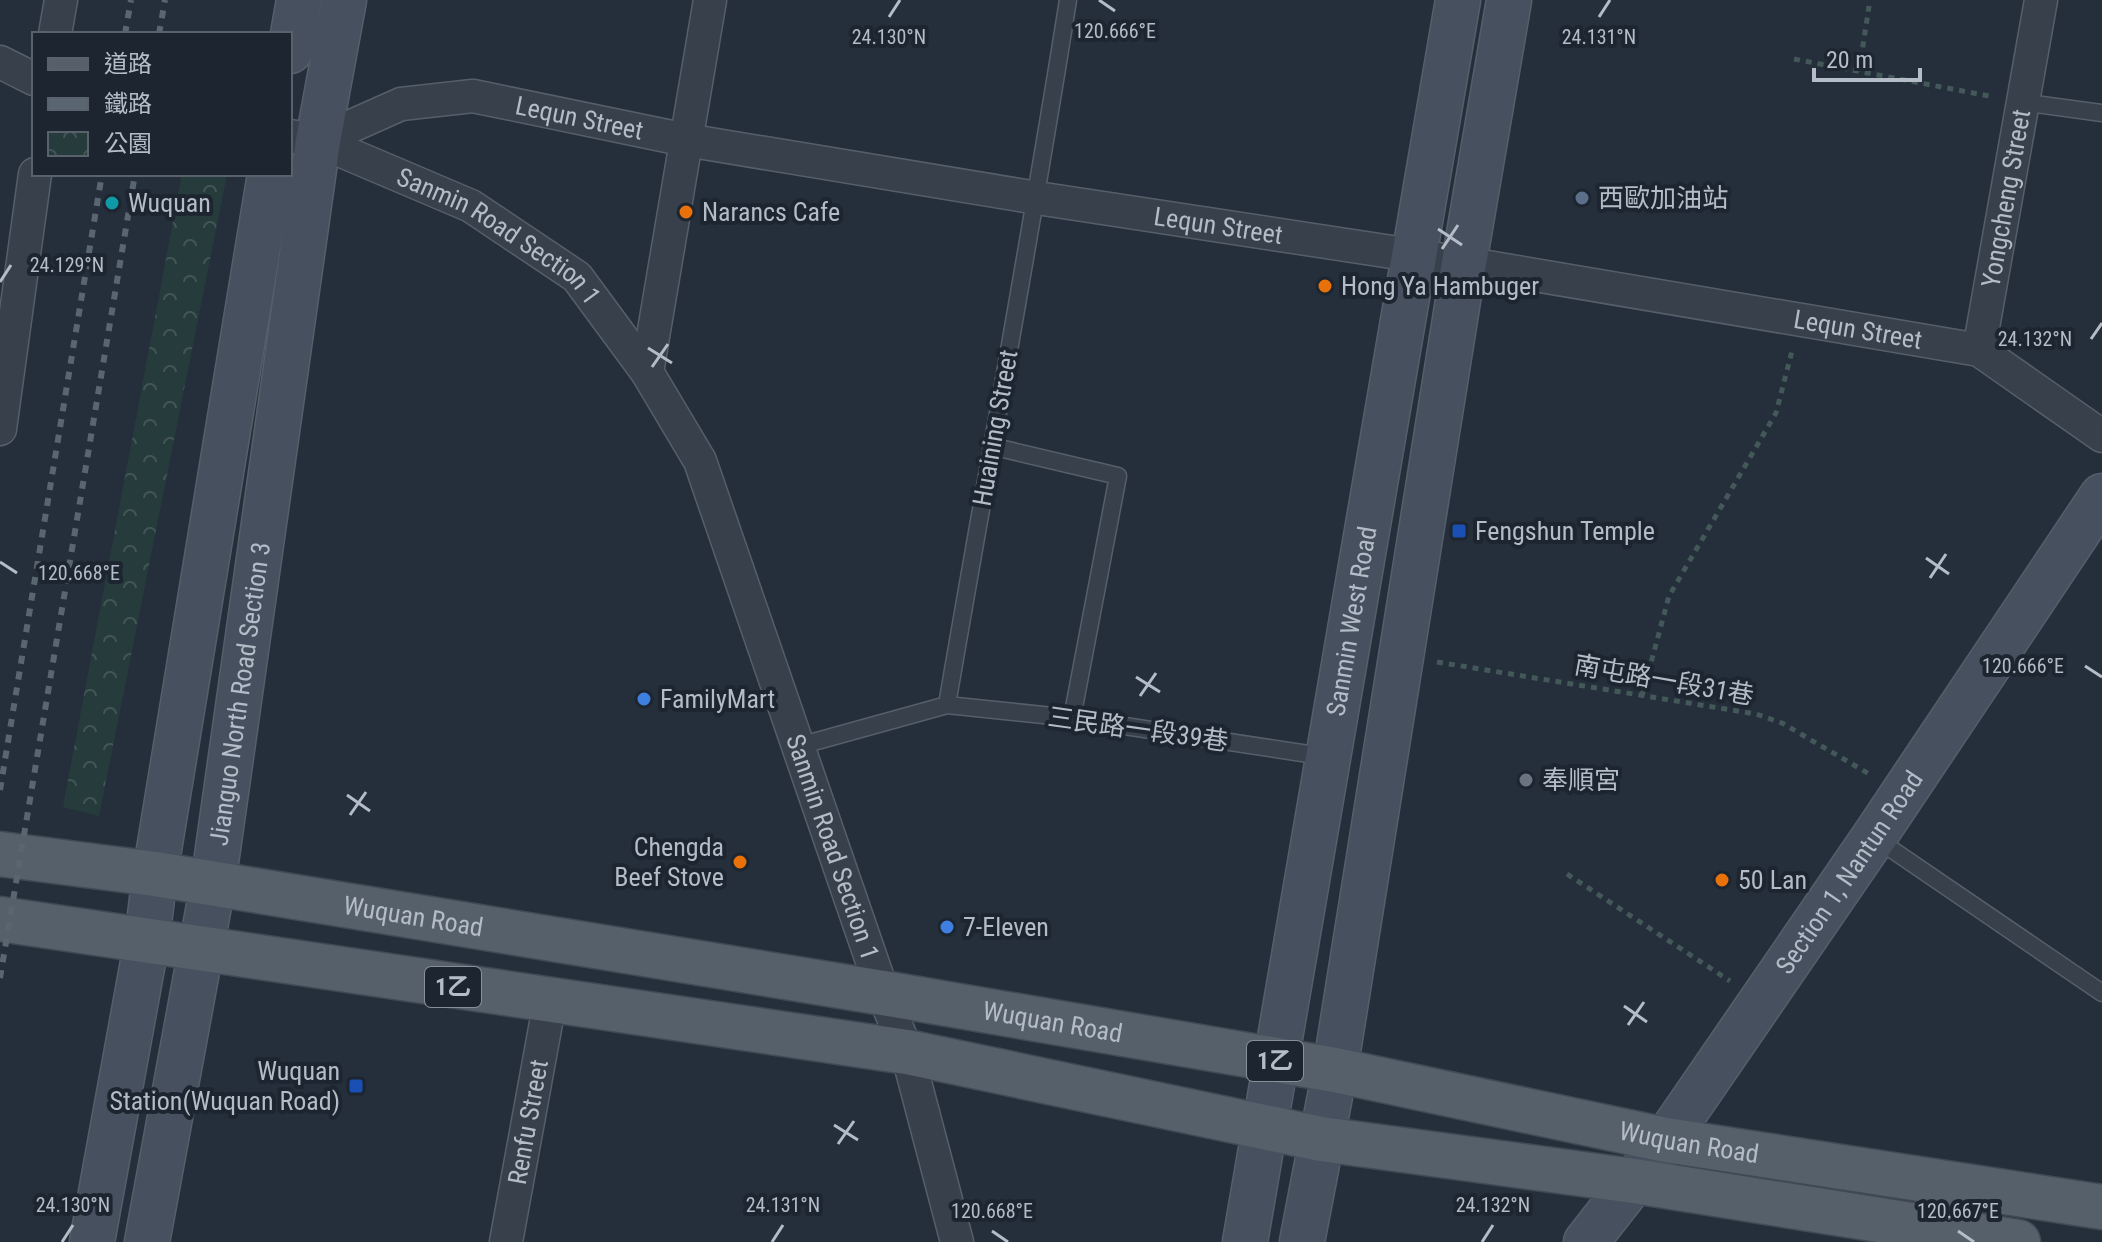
<svg xmlns="http://www.w3.org/2000/svg" width="2102" height="1242" viewBox="0 0 2102 1242" font-family="'Roboto Condensed','Noto Sans TC',sans-serif">
<defs>
<pattern id="park-crowns" width="20" height="18" patternUnits="userSpaceOnUse" patternTransform="scale(2)"><rect width="20" height="18" fill="#263b3c"/><path d="M2 6a3 3 0 1 1 6 0M12 15a3 3 0 1 1 6 0" fill="none" stroke="#435557"/></pattern>
</defs>
<rect width="100%" height="100%" fill="#242f3b"/>
<path fill="url(#park-crowns)" d="M182,174h45l-128,642 -36,-9z"/>
<g fill="none" stroke-linecap="round" stroke-linejoin="round">
<defs>
<path id="lane" d="M2021,102l81,11
M991,446l127,30 -46,242
M947,705c40,-235 84,-469 121,-705
M799,746l148,-41 125,13 256,39
M1875,838l227,155"/>
<g id="street">
<path d="M55,34l6,-34"/>
<path d="M0,62l34,17"/>
<path id="s1" d="M290,136l28,5 153,65 106,71 70,95 53,89 183,532 24,59 50,190"/>
<path id="s2" d="M318,141l83,-37 72,-8 213,44 351,58 427,65 515,87 123,86"/>
<path id="s3" d="M1979,350l62,-350"/>
<path d="M647,372l63,-372"/>
<path d="M0,429l35,-255"/>
<path id="s4" d="M506,1242l44,-241"/>
</g>
<g id="secondary">
<path d="M290,51l9,-51"/>
<path d="M92,1242l55,-302 8,-66 115,-700"/>
<path id="s5" d="M147,1242l66,-358 105,-743 26,-141"/>
<path id="s6" d="M1245,1242l213,-1242"/>
<path d="M1302,1242l33,-172 129,-807 45,-263"/>
<path id="s7" d="M1586,1242l80,-102 208,-303 228,-341"/>
</g>
<g id="primary">
<path id="s8" d="M0,854l155,20 728,119 452,77 331,70 436,67"/>
<path d="M0,919l907,133 414,87 313,42 384,61"/>
</g>
</defs>
<use href="#lane" stroke="#565f69" stroke-width="19"/>
<use href="#street" stroke="#565f69" stroke-width="35"/>
<use href="#secondary" stroke="#565f69" stroke-width="47"/>
<use href="#primary" stroke="#414a54" stroke-width="47"/>
<path stroke="#445859" stroke-width="5" stroke-dasharray="6 6" stroke-linecap="butt" d="M1794,59l195,37
M1859,71l11,-71
M1437,662l319,52 26,9 89,52
M1642,696l27,-100 107,-183 16,-62
M1567,874l163,107"/>
<use href="#lane" stroke="#38414b" stroke-width="16"/>
<use href="#street" stroke="#38414b" stroke-width="32"/>
<use href="#secondary" stroke="#46505e" stroke-width="44"/>
<use href="#primary" stroke="#56606b" stroke-width="44"/>
<path stroke="#5a6572" stroke-width="6" stroke-dasharray="8 8" stroke-linecap="butt" d="M125,34l6,-34
M159,34l6,-34
M0,790l102,-616
M0,978l135,-804"/>
</g>
<path fill="none" stroke="#b3bcc7" stroke-width="3" d="M1099,0l16,11M889,17l11,-17M1599,17l11,-17M1438,229l24,16M1442,249l16,-24M0,282l11,-17M2091,339l11,-16M648,348l24,15M652,367l16,-23M1926,558l23,16M0,562l17,11M1930,578l16,-24M2085,666l17,11M1136,677l24,15M1140,696l16,-23M347,795l23,16M350,815l16,-23M1624,1006l23,16M1628,1025l16,-23M834,1125l24,15M838,1144l16,-23M992,1231l16,11M1958,1231l16,11M62,1242l11,-17M772,1242l11,-17M1482,1242l11,-17"/>
<circle fill="#5c6f8a" stroke="#1d2630" stroke-width="3" cx="1582" cy="198" r="8"/>
<circle fill="#0f9aa8" stroke="#1d2630" stroke-width="3" cx="112" cy="203" r="8"/>
<g fill="#e8710a" stroke="#1d2630" stroke-width="3">
<circle cx="686" cy="212" r="8"/>
<circle cx="1325" cy="286" r="8"/>
<circle cx="740" cy="862" r="8"/>
<circle cx="1722" cy="880" r="8"/>
</g>
<g fill="#1a4fb4" stroke="#1d2630" stroke-width="3">
<rect x="1451" y="523" width="16" height="16" rx="4"/>
<rect x="348" y="1078" width="16" height="16" rx="4"/>
</g>
<g fill="#3f7fe0" stroke="#1d2630" stroke-width="3">
<circle cx="644" cy="699" r="8"/>
<circle cx="947" cy="927" r="8"/>
</g>
<circle fill="#6b7280" stroke="#1d2630" stroke-width="3" cx="1526" cy="780" r="8"/>
<g text-anchor="middle" dominant-baseline="central" stroke-width="8" stroke-linejoin="round" paint-order="stroke">
<g fill="#1d2630" stroke="#868f9a" stroke-width="2">
<rect x="425" y="967" width="56" height="40" rx="6"/>
<rect x="1247" y="1041" width="56" height="40" rx="6"/>
</g>
<g font-size="24" font-weight="bold" fill="#b3bcc7">
<text x="453" y="987">1乙</text>
<text x="1275" y="1061">1乙</text>
</g>
<g font-size="26" fill="#b3bcc7" stroke="#1d2630">
<text stroke="none"><textPath href="#s2" startOffset="272">Lequn Street</textPath></text>
<text stroke="none"><textPath href="#s3" startOffset="154">Yongcheng Street</textPath></text>
<text stroke="none"><textPath href="#s2" startOffset="920">Lequn Street</textPath></text>
<text stroke="none"><textPath href="#s1" startOffset="234">Sanmin Road Section 1</textPath></text>
<text stroke="none"><textPath href="#s2" startOffset="1568">Lequn Street</textPath></text>
<text transform="translate(995 428) rotate(-80)">Huaining Street</text>
<text stroke="none"><textPath href="#s6" startOffset="630">Sanmin West Road</textPath></text>
<text transform="translate(1664 680) rotate(10)">南屯路一段31巷</text>
<text stroke="none"><textPath href="#s5" startOffset="556">Jianguo North Road Section 3</textPath></text>
<text transform="translate(1138 729) rotate(8)">三民路一段39巷</text>
<text stroke="none"><textPath href="#s1" startOffset="952">Sanmin Road Section 1</textPath></text>
<text stroke="none"><textPath href="#s7" startOffset="454">Section 1, Nantun Road</textPath></text>
<text stroke="none"><textPath href="#s8" startOffset="418">Wuquan Road</textPath></text>
<text stroke="none"><textPath href="#s8" startOffset="1066">Wuquan Road</textPath></text>
<text stroke="none"><textPath href="#s4" startOffset="122">Renfu Street</textPath></text>
<text stroke="none"><textPath href="#s8" startOffset="1714">Wuquan Road</textPath></text>
</g>
<g font-size="26" fill="#b3bcc7" stroke="#1d2630" text-anchor="start">
<text x="1598" y="198">西歐加油站</text>
<text x="128" y="203">Wuquan</text>
<text x="702" y="212">Narancs Cafe</text>
<text x="1341" y="286">Hong Ya Hambuger</text>
<text x="1475" y="531">Fengshun Temple</text>
<text x="660" y="699">FamilyMart</text>
<text x="1542" y="780">奉順宮</text>
<text x="724" y="847" text-anchor="end">Chengda<tspan x="724" dy="30">Beef Stove</tspan></text>
<text x="1738" y="880">50 Lan</text>
<text x="963" y="927">7-Eleven</text>
<text x="340" y="1071" text-anchor="end">Wuquan<tspan x="340" dy="30">Station(Wuquan Road)</tspan></text>
</g>
</g>
<g font-size="20" text-anchor="middle" fill="#b3bcc7" stroke="#1d2630" stroke-width="8" stroke-linejoin="round" paint-order="stroke">
<text x="1115" y="38">120.666°E</text>
<text x="889" y="44">24.130°N</text>
<text x="1599" y="44">24.131°N</text>
<text x="67" y="272">24.129°N</text>
<text x="2035" y="346">24.132°N</text>
<text x="79" y="580">120.668°E</text>
<text x="2023" y="673">120.666°E</text>
<text x="73" y="1212">24.130°N</text>
<text x="783" y="1212">24.131°N</text>
<text x="1493" y="1212">24.132°N</text>
<text x="992" y="1218">120.668°E</text>
<text x="1958" y="1218">120.667°E</text>
</g>
<rect x="32" y="32" width="260" height="144" fill="#1d2630" stroke="#59626c" stroke-width="2"/>
<rect x="48" y="58" width="40" height="12" fill="#56606b" stroke="#59626c" stroke-width="2"/>
<text x="104" y="72" font-size="24" fill="#b3bcc7">道路</text>
<rect x="48" y="98" width="40" height="12" fill="#5a6572" stroke="#59626c" stroke-width="2"/>
<text x="104" y="112" font-size="24" fill="#b3bcc7">鐵路</text>
<rect x="48" y="132" width="40" height="24" fill="url(#park-crowns)" stroke="#59626c" stroke-width="2"/>
<text x="104" y="152" font-size="24" fill="#b3bcc7">公園</text>
<path d="M1814 68v12h106v-12" fill="none" stroke="#b3bcc7" stroke-width="4"/>
<text x="1826" y="68" font-size="24" fill="#b3bcc7" stroke="#1d2630" stroke-width="6" paint-order="stroke">20 m</text>
</svg>
